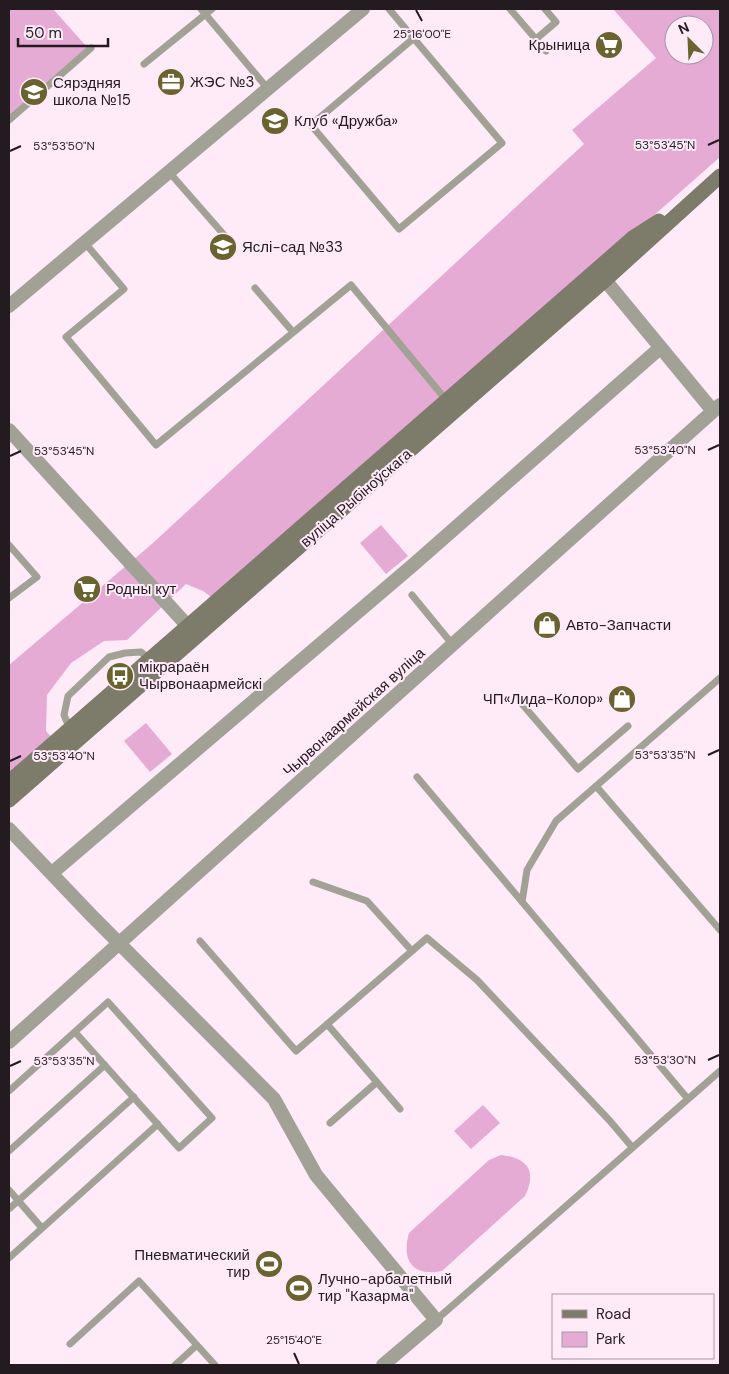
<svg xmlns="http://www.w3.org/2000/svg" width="729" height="1374" viewBox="0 0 729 1374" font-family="'DM Sans',sans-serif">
<rect width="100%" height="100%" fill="#ffeaf8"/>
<path fill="#e5abd4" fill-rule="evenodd" d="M9,9h44l34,38 -78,69z
M613,9h107v148l-503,444 -14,-10 -17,-7 -59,56 -23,1 -33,22 -24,32 -1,36 9,10 -46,40v-116l144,-122 431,-399 -12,-14 84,-72zM674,25h30v30h-30z
M381,525l27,31 -22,18 -26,-31z
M146,723l26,31 -22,18 -26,-31z
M483,1105l17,18 -29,26 -17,-18z
M501,1155c27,3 36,16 24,41l-83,75c-29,6 -41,-10 -33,-38l80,-73z"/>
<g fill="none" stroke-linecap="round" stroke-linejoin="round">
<path stroke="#a2a196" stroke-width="7" d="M201,9l67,80
M389,9l113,134 -103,86 -88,-104 103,-87
M510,9l36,42
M536,39l20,-17 -11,-13
M144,64l68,-55
M9,120l82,-72
M169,172l56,64
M85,243l39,46 -58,48 90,108 195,-160 96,116
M255,288l38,44
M9,545l28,32 -28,21
M412,595l41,50
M516,697l62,72 50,-43
M70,729l-6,-14 4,-19 41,-39 16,-4 16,-1 8,7
M417,777l271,322
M596,786l124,144
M313,882l54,19 45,50
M522,902l5,-32 29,-49 164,-143
M200,941l96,110 131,-113 50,42 133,141 22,26
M327,1024l73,85
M9,1091l99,-89 104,116 -33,30 -104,-116
M330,1123l47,-41
M9,1151l96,-86
M9,1190l33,38
M9,1209l125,-112
M9,1258l149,-134
M436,1320l284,-249
M70,1344l69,-63 76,84
M175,1365l22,-20"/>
<path stroke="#a2a196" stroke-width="14" d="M605,280l108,131
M9,306l354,-297
M9,430l186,204
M9,829l82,86 183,184 42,76 120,145 -53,45
M52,873l361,-308 247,-217
M9,1042l711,-637"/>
<path stroke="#7d7b6a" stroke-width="15" d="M9,782l625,-545 25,-16
M9,800l596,-520 115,-104"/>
</g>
<path fill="none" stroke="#241b21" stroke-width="2" d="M416,10l6,11M708,145l11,-5M10,151l11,-5M708,450l11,-5M10,456l11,-5M708,755l11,-5M10,761l11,-5M708,1060l11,-5M10,1066l11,-5M294,1353l5,11"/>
<defs>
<symbol id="supermarket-disc" viewBox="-11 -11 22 22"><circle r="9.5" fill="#6a6330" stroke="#ffeaf8"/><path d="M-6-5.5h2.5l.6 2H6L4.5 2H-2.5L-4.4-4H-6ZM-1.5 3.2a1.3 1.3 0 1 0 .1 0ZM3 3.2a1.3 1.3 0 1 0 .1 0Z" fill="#fff"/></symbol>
<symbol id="office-disc" viewBox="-11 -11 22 22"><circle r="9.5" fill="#6a6330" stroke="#ffeaf8"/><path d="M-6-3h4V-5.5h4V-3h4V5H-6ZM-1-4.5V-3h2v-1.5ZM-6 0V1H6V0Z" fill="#fff"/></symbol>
<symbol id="school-disc" viewBox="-11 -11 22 22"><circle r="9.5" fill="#6a6330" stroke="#ffeaf8"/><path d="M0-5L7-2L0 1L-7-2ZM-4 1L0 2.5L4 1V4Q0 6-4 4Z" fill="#fff"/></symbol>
<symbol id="shop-disc" viewBox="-11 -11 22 22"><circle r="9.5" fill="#6a6330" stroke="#ffeaf8"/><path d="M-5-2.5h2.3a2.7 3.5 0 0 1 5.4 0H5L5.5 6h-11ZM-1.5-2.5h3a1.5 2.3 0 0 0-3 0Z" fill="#fff"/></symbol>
<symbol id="bus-disc" viewBox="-11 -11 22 22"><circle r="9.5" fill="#6a6330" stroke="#ffeaf8"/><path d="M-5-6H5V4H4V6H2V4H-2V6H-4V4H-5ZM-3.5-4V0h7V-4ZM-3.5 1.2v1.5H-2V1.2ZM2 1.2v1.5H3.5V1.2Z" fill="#fff"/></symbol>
<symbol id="stadium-disc" viewBox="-11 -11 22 22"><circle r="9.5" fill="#6a6330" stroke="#ffeaf8"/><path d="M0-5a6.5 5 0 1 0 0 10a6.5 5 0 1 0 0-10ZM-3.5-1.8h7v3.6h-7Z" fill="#fff"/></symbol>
</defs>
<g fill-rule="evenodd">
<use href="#supermarket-disc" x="593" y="29" width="32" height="32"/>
<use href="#office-disc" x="155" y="66" width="32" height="32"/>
<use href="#school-disc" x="18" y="76" width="32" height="32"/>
<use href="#school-disc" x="259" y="105" width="32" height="32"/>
<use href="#school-disc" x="207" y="231" width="32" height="32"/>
<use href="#supermarket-disc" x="71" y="573" width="32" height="32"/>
<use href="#shop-disc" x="531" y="609" width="32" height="32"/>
<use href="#bus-disc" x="104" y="660" width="32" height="32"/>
<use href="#shop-disc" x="606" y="683" width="32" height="32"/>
<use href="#stadium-disc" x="253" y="1248" width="32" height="32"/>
<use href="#stadium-disc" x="283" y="1272" width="32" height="32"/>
</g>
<g text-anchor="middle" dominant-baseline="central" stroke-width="4" stroke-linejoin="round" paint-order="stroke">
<g font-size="15" fill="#241b21" stroke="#ffeaf8" text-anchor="start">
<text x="590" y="45" text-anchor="end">Крыница</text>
<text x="190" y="82">ЖЭС №3</text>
<text x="53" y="83">Сярэдняя<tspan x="53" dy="17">школа №15</tspan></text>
<text x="294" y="121">Клуб «Дружба»</text>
<text x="242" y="247">Яслі-сад №33</text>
<text x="106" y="589">Родны кут</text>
<text x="566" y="625">Авто-Запчасти</text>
<text x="139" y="667">мікрараён<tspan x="139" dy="17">Чырвонаармейскі</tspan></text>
<text x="603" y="699" text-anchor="end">ЧП«Лида-Колор»</text>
<text x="250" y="1255" text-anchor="end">Пневматический<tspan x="250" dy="17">тир</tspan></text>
<text x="318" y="1279">Лучно-арбалетный<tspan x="318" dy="17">тир "Казарма"</tspan></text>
</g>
<g font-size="15" fill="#241b21" stroke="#ffeaf8">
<text transform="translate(356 498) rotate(-41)">вуліца Рыбіноўскага</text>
<text transform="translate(354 712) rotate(-42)">Чырвонаармейская вуліца</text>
</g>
</g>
<g font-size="12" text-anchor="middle" fill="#241b21" stroke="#ffeaf8" stroke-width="4" stroke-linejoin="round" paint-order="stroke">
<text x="422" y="38">25°16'00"E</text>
<text x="665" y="149">53°53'45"N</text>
<text x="64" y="150">53°53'50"N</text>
<text x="665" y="454">53°53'40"N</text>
<text x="64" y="455">53°53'45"N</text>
<text x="665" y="759">53°53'35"N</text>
<text x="64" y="760">53°53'40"N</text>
<text x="665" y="1064">53°53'30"N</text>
<text x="64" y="1065">53°53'35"N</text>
<text x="294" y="1344">25°15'40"E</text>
</g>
<rect width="729" height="1374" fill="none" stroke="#241b21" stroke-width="20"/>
<rect x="552" y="1294" width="162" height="65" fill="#ffeaf8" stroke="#a797a2"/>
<rect x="562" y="1310" width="25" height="8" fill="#7d7b6a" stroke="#a797a2"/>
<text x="596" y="1319" font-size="15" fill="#241b21">Road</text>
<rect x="562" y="1332" width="25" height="15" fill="#e5abd4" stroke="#a797a2"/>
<text x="596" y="1344" font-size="15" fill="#241b21">Park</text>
<g transform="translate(689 40) rotate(336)"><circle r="24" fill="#ffeaf8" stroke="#a797a2"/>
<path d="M0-4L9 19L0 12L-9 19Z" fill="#6a6330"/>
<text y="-8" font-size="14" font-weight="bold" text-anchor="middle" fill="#241b21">N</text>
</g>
<path d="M18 38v8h90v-8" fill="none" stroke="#241b21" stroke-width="2.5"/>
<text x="25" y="38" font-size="15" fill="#241b21" stroke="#ffeaf8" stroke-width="4" paint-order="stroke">50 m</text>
</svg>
